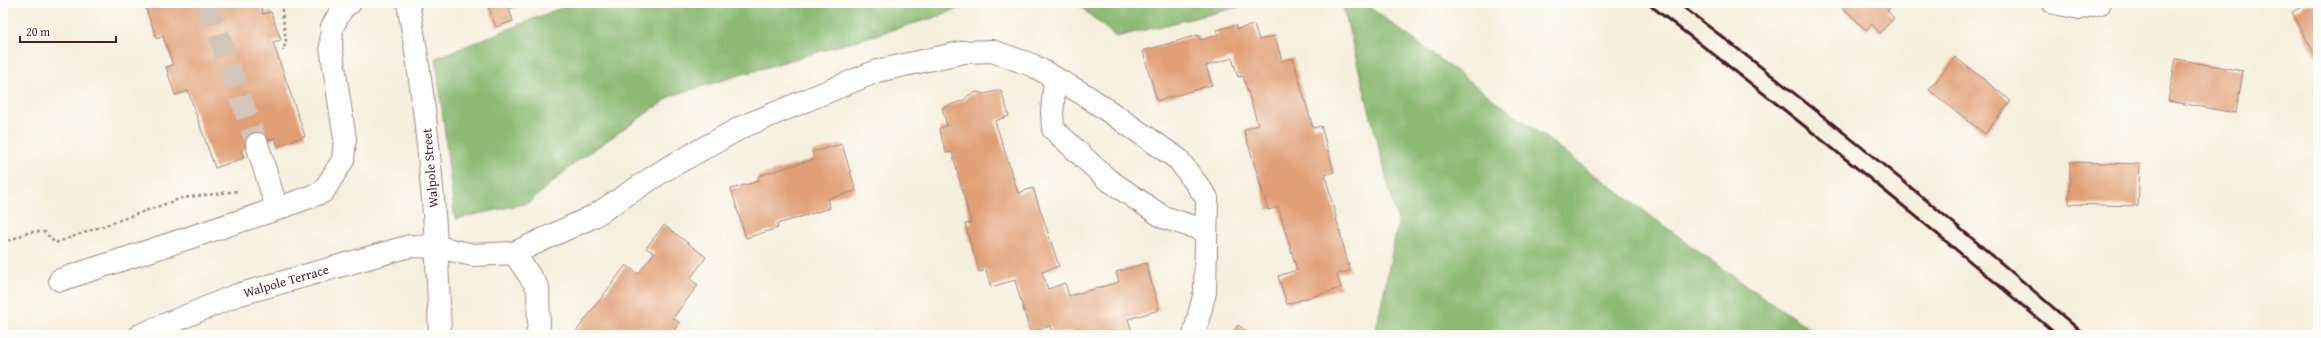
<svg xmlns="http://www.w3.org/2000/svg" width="2321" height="338" viewBox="0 0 2321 338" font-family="'Gentium Book Plus',serif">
<rect width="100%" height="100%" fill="#fdfcf7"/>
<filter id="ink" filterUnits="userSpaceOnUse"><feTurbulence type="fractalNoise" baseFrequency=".025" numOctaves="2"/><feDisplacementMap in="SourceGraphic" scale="8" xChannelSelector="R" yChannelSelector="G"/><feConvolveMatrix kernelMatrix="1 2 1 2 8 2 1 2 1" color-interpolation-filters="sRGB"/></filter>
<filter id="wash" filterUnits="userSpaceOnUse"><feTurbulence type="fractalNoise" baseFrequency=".012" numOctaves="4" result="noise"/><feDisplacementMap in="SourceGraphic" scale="16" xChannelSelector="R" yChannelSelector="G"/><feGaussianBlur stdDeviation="0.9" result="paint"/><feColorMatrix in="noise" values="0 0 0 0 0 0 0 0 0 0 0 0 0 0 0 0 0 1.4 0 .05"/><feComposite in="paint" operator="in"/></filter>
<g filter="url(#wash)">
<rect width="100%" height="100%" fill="#f5efdd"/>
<path fill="#8bba72" stroke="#6a6c4e" d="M573,3h399l-36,14 -263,78 -97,67 -48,41 -73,16 -19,-161z
M1076,3h180l-140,34z
M1342,3h22l357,265 98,67h-444l23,-112z"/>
<g id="blocks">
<path fill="#e19f74" d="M156,3h104l3,11 8,-2 10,28 -8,2 32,94 -27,10 -3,-8 -34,12 3,8 -29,10 -27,-77 -13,4 -9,-28 7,-2 -10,-29 -6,3 -11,-30 11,-4z
M487,3h38l-16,6 4,12 -17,6z
M1838,3h56l-7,8 7,7 -14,15 -8,-9 -6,6z
M2309,3h9v58l-26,-49z
M1236,25l1,4 17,-4 5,15 16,-4 7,25 11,-3 20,70 8,-2 13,46 -9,3 25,96 -13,3 4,14 -54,16 -9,-28 19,-6 -19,-63 -10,3 -24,-80 14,-5 -15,-49 -5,1 -6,-19 -26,8 6,19 -55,16 -14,-50 55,-16 2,5 18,-5 -1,-5z
M1955,57l56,44 -26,33 -56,-44z
M2176,59l67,12 -7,42 -68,-12z
M1001,90l8,26 -14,5 23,72 15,-5 26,78 -17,6 6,17 17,-6 4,13 50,-14 -3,-10 30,-9 13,47 -31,9 4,13 -10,3h-49l-1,-4 -19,4 -3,-9 -20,6 -15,-52 -24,7 -5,-17 -7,2 -14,-48 6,-1 -19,-71 -6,1 -7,-25 8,-2 -5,-18 22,-8 5,-5 8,-3 8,2z
M842,144l14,47 -29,8 3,9 -53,16 1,4 -32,10 -15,-49 28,-8 -1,-5 56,-17 -2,-7z
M2070,162l70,2 -2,42 -69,-2z
M664,225l42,32 -16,22 8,6 -25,33 7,5 -10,12h-92l-3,-2 51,-68 12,9 16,-21 -8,-5z
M1238,325l14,10h-21z
M875,330l7,5h-12z"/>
</g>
</g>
<g filter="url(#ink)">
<use href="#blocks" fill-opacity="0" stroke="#a08784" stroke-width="1"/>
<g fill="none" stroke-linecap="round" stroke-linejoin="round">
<path stroke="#d3c5b9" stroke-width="22" stroke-dasharray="22 11" stroke-linecap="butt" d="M207,3l50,141"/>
<defs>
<path id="minor" d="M2054,3l26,5 20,-5
M1055,78l-3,35 1,16 54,50 56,38 43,14
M257,144l20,65
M514,253l24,35 1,37 -2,10
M60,280l217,-71 46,-17 20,-32 2,-21 -14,-92 1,-20 11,-20 7,-4
M140,335l97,-40 173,-49 27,1 36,8 41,-2 80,-37 72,-47 76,-42 135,-56 87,-19 28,-1 40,14 53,30 93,64 29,39 -2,94 -11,43"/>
<path id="major" d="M408,3c20,110 29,220 32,332"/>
</defs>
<use href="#minor" stroke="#a08784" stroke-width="24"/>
<use href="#major" stroke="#a08784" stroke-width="24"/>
<path stroke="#a08784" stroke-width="2.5" stroke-dasharray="3 3" stroke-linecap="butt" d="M281,3l5,38 -3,10
M3,243l26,-11h16l10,11 127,-45 56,-7"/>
<use href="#minor" stroke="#fff" stroke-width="22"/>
<use href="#major" stroke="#fff" stroke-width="22"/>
<path stroke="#4a1f2b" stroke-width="3" d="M1647,3c140,107 276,217 410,332
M1678,3c140,106 275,217 407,332"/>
</g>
</g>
<g text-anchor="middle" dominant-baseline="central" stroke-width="4" stroke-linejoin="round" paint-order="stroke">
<g font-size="13" fill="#4a1f2b" stroke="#fdfcf7">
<text transform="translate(430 168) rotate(-95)">Walpole Street</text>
<text transform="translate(286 281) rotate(-16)">Walpole Terrace</text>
</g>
</g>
<rect width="2321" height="338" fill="none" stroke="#fdfcf7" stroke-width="16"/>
<path d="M20 36v6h96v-6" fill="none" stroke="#4a1f2b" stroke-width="2"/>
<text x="26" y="36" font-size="12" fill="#4a1f2b" stroke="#fdfcf7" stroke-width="3" paint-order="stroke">20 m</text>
</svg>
